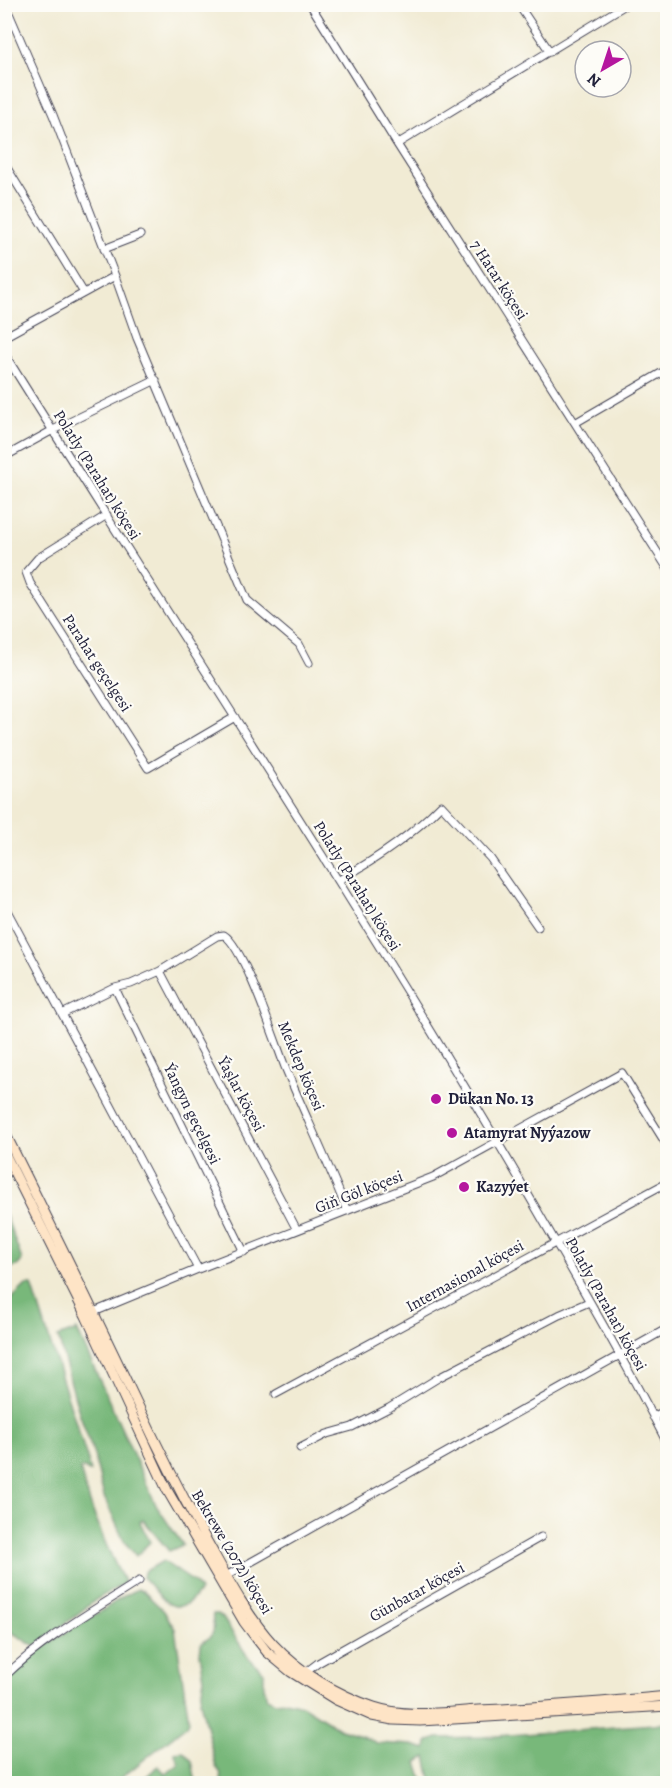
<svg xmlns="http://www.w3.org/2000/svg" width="672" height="1788" viewBox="0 0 672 1788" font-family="Alegreya,serif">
<rect width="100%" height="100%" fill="#fdfcf7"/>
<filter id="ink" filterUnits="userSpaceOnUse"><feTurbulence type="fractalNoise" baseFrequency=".0167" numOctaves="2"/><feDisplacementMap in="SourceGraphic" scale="12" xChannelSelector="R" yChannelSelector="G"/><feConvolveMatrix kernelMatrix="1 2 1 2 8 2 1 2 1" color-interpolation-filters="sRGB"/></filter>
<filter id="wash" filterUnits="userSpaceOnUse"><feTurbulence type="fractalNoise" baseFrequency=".008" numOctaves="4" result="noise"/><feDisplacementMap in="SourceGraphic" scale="24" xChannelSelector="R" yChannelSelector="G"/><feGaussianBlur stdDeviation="1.35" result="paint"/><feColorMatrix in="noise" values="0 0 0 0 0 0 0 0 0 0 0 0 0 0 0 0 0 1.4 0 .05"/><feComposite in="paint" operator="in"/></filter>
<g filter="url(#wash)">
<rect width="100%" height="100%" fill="#f1ebd4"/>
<path fill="#78b87a" stroke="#4d6d5a" stroke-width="1.5" d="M5,1213l17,47c-4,8 -9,8 -17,7z
M26,1285h6l56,176 3,11 -8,-4 -3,1c10,39 26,79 45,114l-28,16 -62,48 -30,-19 -1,-322z
M77,1330l80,177 26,38 -14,6 -26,-31 -3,2 10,20 -14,14 -12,-15 -20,-44 -10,-42 -16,-46 -20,-72z
M163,1561l32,22 5,8c-25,31 -35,9 -57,-13l1,-6z
M138,1589l4,1 22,21 11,18 14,92 -2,4 -72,58h-100l-10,-9v-92c26,-31 66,-53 101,-74 10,-7 21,-15 32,-19z
M213,1614h5l5,4 25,39 16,15v16l3,10 8,4 10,-1 17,4 38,24 18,5 19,9 35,2 14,4 1,-7 10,-4 46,-1 184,-14v60h-235l-6,-26 -9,5 7,21h-202l-2,-11 -4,-5 -16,-66 4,-23 -4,-24 1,-10c3,-3 9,-6 11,-10 4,-5 -1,-13 1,-20z
M183,1751l9,10 4,22h-57l19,-17 8,8 13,-10 -5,-12z"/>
</g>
<g filter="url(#ink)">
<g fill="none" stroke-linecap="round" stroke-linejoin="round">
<defs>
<path id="street" d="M5,4l48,111 62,161 22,62 110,262 52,44 10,19
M310,4l87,140 271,425
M518,4l32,48
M397,144l230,-140
M4,163l80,130
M104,249l36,-14
M4,337l111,-61
M4,353c170,273 348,540 510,817 52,91 106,181 154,275
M575,423l93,-54
M4,457l49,-27 103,-50
M107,515l-69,43 -12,14 4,11 118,185 87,-51
M339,880c38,-21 72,-44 102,-75l49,53 48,69
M4,905l194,364
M160,971l137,259
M115,988l129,264
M62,1014l53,-26 16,-4 29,-13 57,-35 7,-1c20,12 51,106 61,132 20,48 43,95 62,144
M89,1314l109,-45 235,-92 189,-104 46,74
M276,1394l392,-212
M653,1417l15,-8
M300,1448l27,-14 25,-7 37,-19 49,-30 121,-63 30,-13
M226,1576l442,-248
M306,1672l12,-9 223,-126
M4,1677c39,-38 90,-67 135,-96"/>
<path id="secondary" d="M4,1131c45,90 89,179 132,270 24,51 49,101 77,151 17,31 36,66 60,92 26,28 65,51 101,63 33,11 70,5 104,3 64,-3 126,-8 190,-14
M4,1152l82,164 81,174 77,132 12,16 11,14 24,20 45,28 36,16 21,4 27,1 248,-15"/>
</defs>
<use href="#street" stroke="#414052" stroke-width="9"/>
<use href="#secondary" stroke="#414052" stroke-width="11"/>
<use href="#street" stroke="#fff" stroke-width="7"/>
<use href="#secondary" stroke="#fee4c6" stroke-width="9"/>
</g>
</g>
<g fill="#b5179e" stroke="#fdfcf7" stroke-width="2">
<circle cx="436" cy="1099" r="6"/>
<circle cx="452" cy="1133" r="6"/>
<circle cx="464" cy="1187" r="6"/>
</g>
<g text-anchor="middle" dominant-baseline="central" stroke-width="4.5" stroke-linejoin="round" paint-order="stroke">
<g font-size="16" fill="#22223b" stroke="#fdfcf7">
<text transform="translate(499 280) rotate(57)">7 Hatar köçesi</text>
<text transform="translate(97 475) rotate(58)">Polatly (Parahat) köçesi</text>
<text transform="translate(97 663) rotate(57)">Parahat geçelgesi</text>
<text transform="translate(357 886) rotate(58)">Polatly (Parahat) köçesi</text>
<text transform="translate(301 1066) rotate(67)">Mekdep köçesi</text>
<text transform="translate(241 1094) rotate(62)">Ýaşlar köçesi</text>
<text transform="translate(192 1114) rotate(64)">Ýangyn geçelgesi</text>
<text transform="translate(359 1192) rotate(-21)">Giň Göl köçesi</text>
<text transform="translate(465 1276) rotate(-29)">Internasional köçesi</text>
<text transform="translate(606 1304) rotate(61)">Polatly (Parahat) köçesi</text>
<text transform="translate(232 1552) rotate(59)">Bekrewe (2072) köçesi</text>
<text transform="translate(417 1592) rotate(-29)">Günbatar köçesi</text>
</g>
<g font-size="16" font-weight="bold" fill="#22223b" stroke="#fdfcf7" text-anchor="start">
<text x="448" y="1099">Dükan No. 13</text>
<text x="464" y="1133">Atamyrat Nyýazow</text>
<text x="476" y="1187">Kazyýet</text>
</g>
</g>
<rect width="672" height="1788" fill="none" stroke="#fdfcf7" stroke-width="24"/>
<g transform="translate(603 69) rotate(219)"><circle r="28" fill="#fdfcf7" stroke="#a5a5ac" stroke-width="1.5"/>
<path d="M0-4.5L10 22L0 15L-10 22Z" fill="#b5179e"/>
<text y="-9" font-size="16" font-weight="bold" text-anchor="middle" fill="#22223b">N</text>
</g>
</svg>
